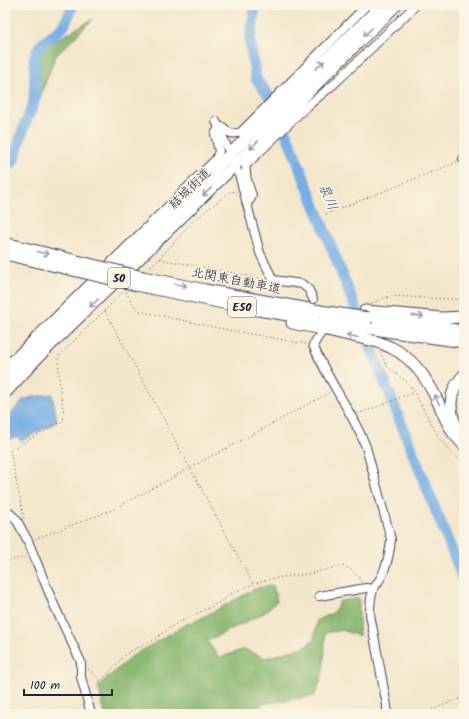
<svg xmlns="http://www.w3.org/2000/svg" width="469" height="719" viewBox="0 0 469 719" font-family="Kalam,'Klee One',sans-serif">
<rect width="100%" height="100%" fill="#fcf5e5"/>
<filter id="ink" filterUnits="userSpaceOnUse"><feTurbulence type="fractalNoise" baseFrequency=".025" numOctaves="2"/><feDisplacementMap in="SourceGraphic" scale="8" xChannelSelector="R" yChannelSelector="G"/><feConvolveMatrix kernelMatrix="1 2 1 2 8 2 1 2 1" color-interpolation-filters="sRGB"/></filter>
<filter id="wash" filterUnits="userSpaceOnUse"><feTurbulence type="fractalNoise" baseFrequency=".012" numOctaves="4" result="noise"/><feDisplacementMap in="SourceGraphic" scale="16" xChannelSelector="R" yChannelSelector="G"/><feGaussianBlur stdDeviation="0.9" result="paint"/><feColorMatrix in="noise" values="0 0 0 0 0 0 0 0 0 0 0 0 0 0 0 0 0 1.4 0 .05"/><feComposite in="paint" operator="in"/></filter>
<g filter="url(#wash)">
<rect width="100%" height="100%" fill="#f4e6cb"/>
<path fill="#8bb872" stroke="#566d56" d="M93,19l-38,38 -17,46 1,-44 7,-13z
M273,586l4,15 -13,12 -57,28 13,17 24,-9 21,9 40,-11 9,-8 3,-19 16,-7 7,-12 19,-3v38l-17,-6 -17,3c0,22 0,44 -11,63l-53,8 -6,10h-150l-7,-28 33,-29 57,-34 6,-1 63,-34z"/>
<path fill="#74ade4" stroke="#4b6890" d="M52,394l5,27 -36,20 -4,-4 -7,2 -3,-16 3,-3 2,-7 11,-13 10,-3z"/>
<g fill="none" stroke-linecap="round" stroke-linejoin="round">
<path stroke="#74ade4" stroke-width="11" d="M256,5l-2,8 -4,29 6,37 13,17 10,19 113,285
M5,169l6,-5 4,-7 8,-27 11,-28 1,-26 -1,-16 2,-7 4,-7 24,-20 9,-21
M393,403l71,178"/>
</g>
</g>
<g filter="url(#ink)">
<g fill="none" stroke-linecap="round" stroke-linejoin="round">
<defs>
<path id="minor" d="M216,121l24,57 20,75 13,27 29,4 7,6 4,9
M463,159h1
M246,202l4,-2 2,-4c-3,-11 -8,-20 -6,-31l58,-56 30,-25 82,-79
M321,333l-8,12c15,36 39,66 53,102l25,92c-1,12 -3,23 -8,34 -2,6 -7,11 -10,17 -3,8 -3,16 -3,24l17,92v8
M5,367l211,-208 3,-8 -4,-17 4,-6 4,-1c6,7 9,8 18,5l126,-127
M5,509l11,10 12,22 26,64 27,57v15l10,37
M319,596l47,-8 7,1"/>
<path id="highway" d="M143,277l62,13 115,21
M136,285l116,24 72,12
M365,311l77,7 22,-1
M368,318l96,13
M292,323l35,7
M372,329l92,13
M378,342c5,2 10,4 14,6 22,11 36,32 46,54 4,8 7,17 12,25l4,7 10,11
M5,379l25,-27 272,-269 80,-78
M5,393l32,-35 198,-193 161,-160
M458,430c-10,-19 -10,-39 6,-55"/>
</defs>
<use href="#minor" stroke="#423f51" stroke-width="10"/>
<use href="#highway" stroke="#423f51" stroke-width="13"/>
<path stroke="#423f51" stroke-width="1" stroke-dasharray="1 3" stroke-linecap="butt" d="M5,13l7,-8
M326,214l131,-52
M160,259l105,20
M148,269l11,-10 35,-39 37,-29 6,2
M126,292l7,12 6,7 84,18 83,15
M372,303l19,-7 73,4
M105,311l148,273
M380,352l7,14 22,18 5,8 25,46 11,13 9,8 5,2
M358,414l52,-20 4,-2
M24,518l-14,-68 53,-29c3,-10 -3,-21 -3,-32 -1,-11 -1,-21 -2,-32l65,-65
M35,539l77,-29 217,-117
M5,562l21,-5
M88,669l13,12 25,-27 29,-15 19,-14 48,-24 10,-8 21,-9 22,-6 39,-5 25,-7c11,0 18,8 23,16
M421,714l43,-17"/>
<use href="#minor" stroke="#fff" stroke-width="8"/>
<use href="#highway" stroke="#fff" stroke-width="11"/>
<defs>
<path id="highway-bridge" d="M5,243l76,19 62,15
M5,254l131,31
M320,311l48,7
M324,321l48,8
M327,330l51,12"/>
</defs>
<use href="#highway-bridge" stroke="#423f51" stroke-width="13" stroke-linecap="butt"/>
<use href="#highway-bridge" stroke="#fff" stroke-width="11"/>
</g>
<defs><path id="oneway-shaft" d="M-6 0H5M1.5-3L5.5 0L1.5 3" fill="none" stroke-width="1.6" stroke-linecap="round" stroke-linejoin="round"/></defs>
<g stroke="#9c9ca7">
<use href="#oneway-shaft" transform="translate(368 32) rotate(135)"/>
<use href="#oneway-shaft" transform="translate(320 65) rotate(-44)"/>
<use href="#oneway-shaft" transform="translate(254 145) rotate(135)"/>
<use href="#oneway-shaft" transform="translate(207 192) rotate(136)"/>
<use href="#oneway-shaft" transform="translate(43 253) rotate(14)"/>
<use href="#oneway-shaft" transform="translate(181 285) rotate(12)"/>
<use href="#oneway-shaft" transform="translate(94 303) rotate(136)"/>
<use href="#oneway-shaft" transform="translate(418 316) rotate(5)"/>
<use href="#oneway-shaft" transform="translate(352 336) rotate(-166)"/>
<use href="#oneway-shaft" transform="translate(437 400) rotate(-116)"/>
</g>
</g>
<g text-anchor="middle" dominant-baseline="central" stroke-width="3.5" stroke-linejoin="round" paint-order="stroke">
<g fill="#fcf5e5" stroke="#63616e" stroke-width="1">
<rect x="108" y="268" width="22" height="20" rx="3"/>
<rect x="228" y="297" width="28" height="20" rx="3"/>
</g>
<g font-size="12" font-weight="bold" fill="#22223b">
<text x="119" y="278">50</text>
<text x="242" y="307">E50</text>
</g>
<g font-size="13" fill="#22223b" stroke="#fcf5e5">
<text transform="translate(190 189) rotate(-44)">結城街道</text>
<text transform="translate(236 281) rotate(11)">北関東自動車道</text>
</g>
<g font-size="14" font-style="italic" fill="#3f5376" stroke="#fcf5e5">
<text transform="translate(328 197) rotate(68)">泉川</text>
</g>
</g>
<rect width="469" height="719" fill="none" stroke="#fcf5e5" stroke-width="20"/>
<path d="M24 689v6h88v-6" fill="none" stroke="#22223b" stroke-width="2"/>
<text x="30" y="689" font-size="12" fill="#22223b" stroke="#fcf5e5" stroke-width="3" paint-order="stroke">100 m</text>
</svg>
